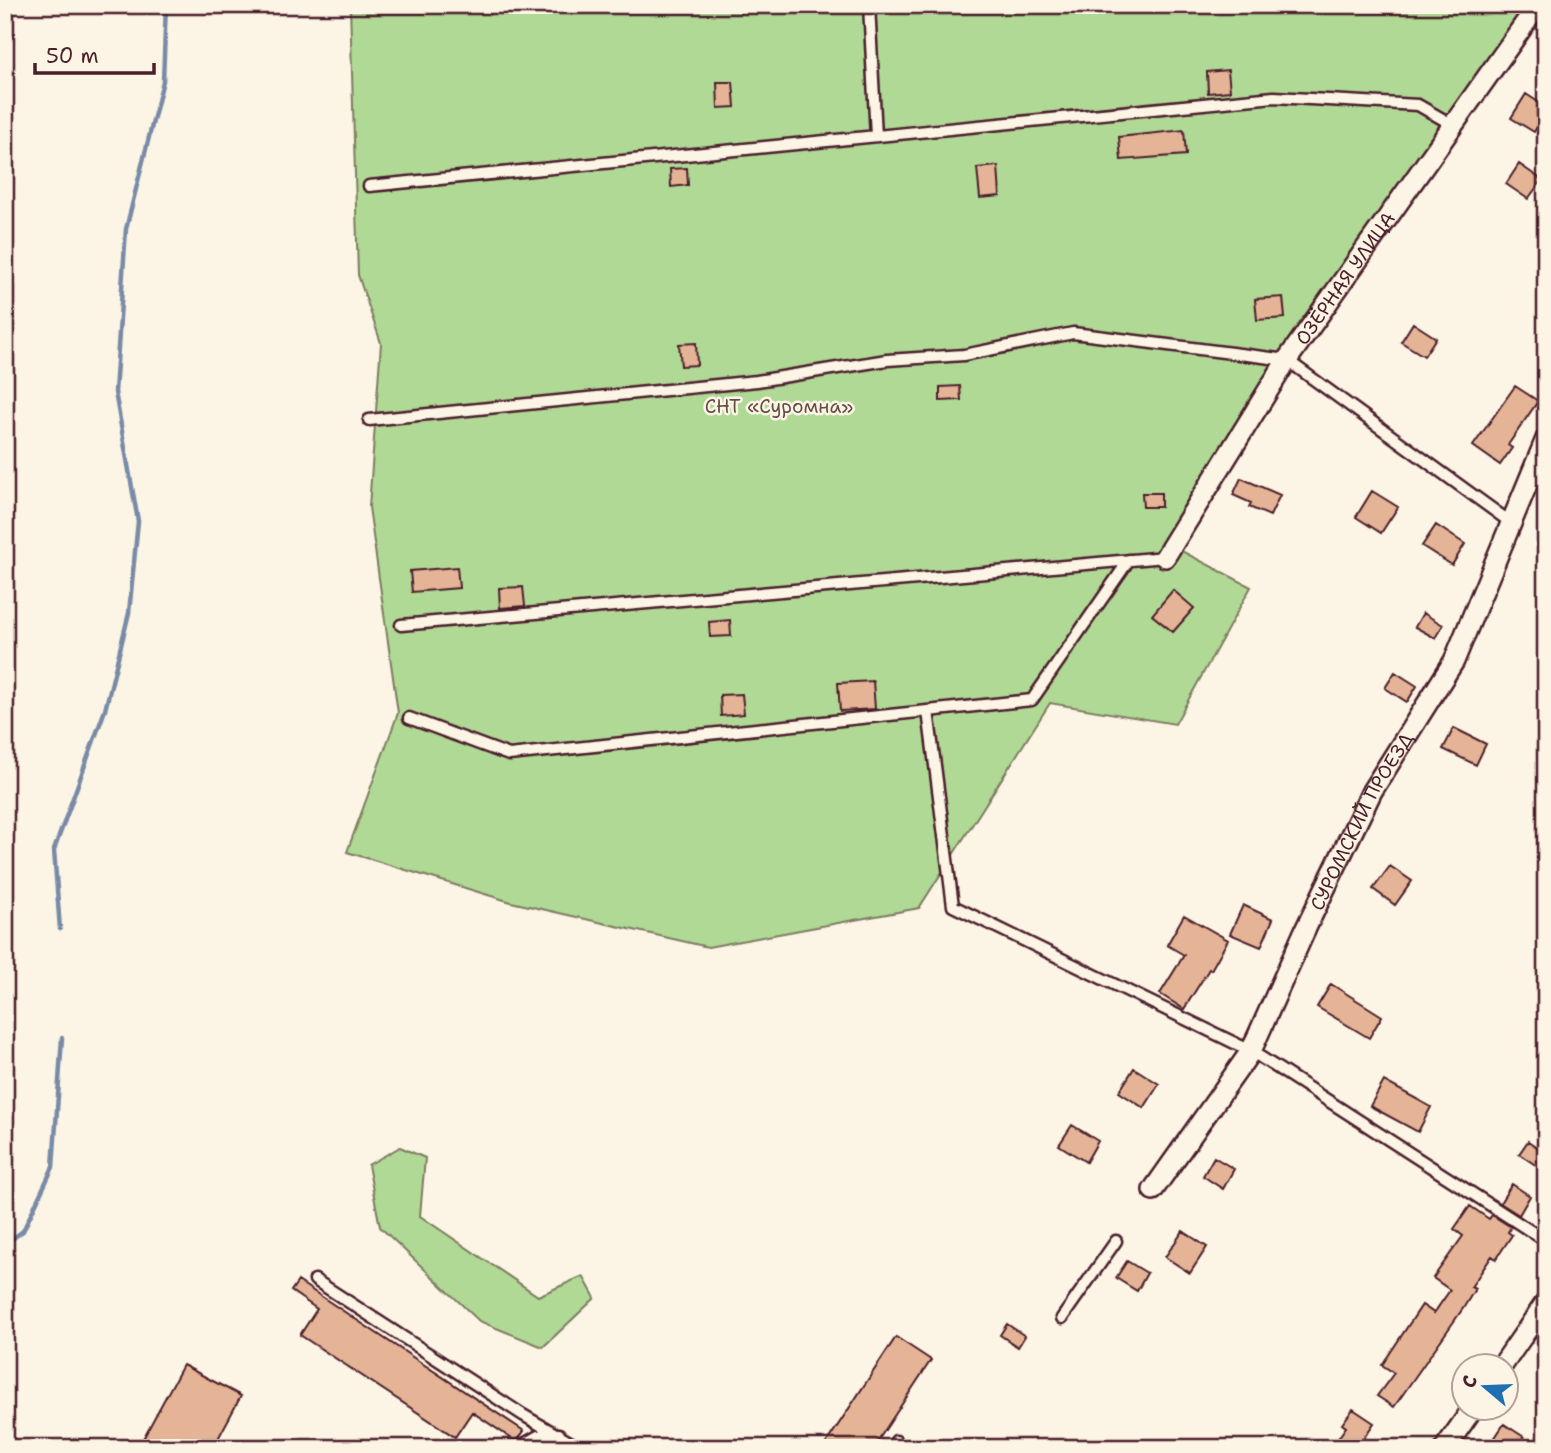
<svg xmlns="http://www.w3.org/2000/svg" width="1551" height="1453" viewBox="0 0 1551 1453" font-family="'Shantell Sans',sans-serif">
<rect width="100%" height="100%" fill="#fcf5e5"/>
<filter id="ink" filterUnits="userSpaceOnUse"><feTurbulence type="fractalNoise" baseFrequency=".0143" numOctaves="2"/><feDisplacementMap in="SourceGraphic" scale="14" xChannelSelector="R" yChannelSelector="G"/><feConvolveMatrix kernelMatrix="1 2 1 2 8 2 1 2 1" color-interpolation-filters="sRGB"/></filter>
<g filter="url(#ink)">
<path fill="#b0d996" stroke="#7d7c60" stroke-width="2" d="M350,5h1177l-363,537 87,45 -76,137 -125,-21 -131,205 -211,39 -197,-45 -164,-50 51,-139 -29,-206 12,-164 -23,-68z
M400,1147l25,11 -5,58 118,80 45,-20 12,22 -52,49 -64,-26 -99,-94 -12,-62z"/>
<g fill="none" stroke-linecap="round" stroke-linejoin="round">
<path stroke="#798aa7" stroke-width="4.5" d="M60,929l-6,-79 51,-140 24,-97 9,-92 -23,-129 11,-163 37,-148 3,-76
M5,1244l18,-13 30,-64 9,-129"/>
</g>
<path fill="#e5b496" stroke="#4a1f2b" stroke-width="2" d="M1228,70l2,21 -22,2 -1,-21z
M717,82h16l2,25 -17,1z
M1526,94l20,13v6l-12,19 -23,-14z
M1184,130l2,25 -65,5 -2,-23z
M1519,164l23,16 -14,19 -22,-15z
M998,166l2,30 -20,2 -3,-30z
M687,168l1,17 -17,2 -1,-18z
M1283,297l2,21 -28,2 -2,-21z
M1413,323l23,15 -12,18 -23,-14z
M696,343l1,22 -16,1 -2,-22z
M960,386l1,14 -21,1v-14z
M1515,386l23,15 -30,44 4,3 -12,17 -27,-19z
M1241,478l39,17 -10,21 -21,-9 2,-4 -18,-8z
M1372,491l26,16 -17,26 -25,-16z
M1142,493h19v14h-18z
M1436,525l29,19 -13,21 -30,-19z
M457,567l2,21 -47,4 -2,-21z
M523,587l2,19 -25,2 -1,-20z
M1173,590l21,18 -21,24 -21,-17z
M1423,613l20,12 -8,13 -20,-11z
M730,620l1,16 -21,1 -1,-15z
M1395,672l22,14 -10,16 -22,-14z
M873,681l2,28 -35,2 -2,-28z
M742,694l2,20 -23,2 -1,-21z
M1454,728l32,16 -10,21 -33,-16z
M1390,866l22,15 -17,24 -22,-16z
M1243,905l30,14 -12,28 -31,-13z
M1184,915l44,25 -17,30 -2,-1 -25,40 -24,-15 24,-39 -17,-10z
M1331,984l51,32 -13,22 -52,-31z
M1134,1068l25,16 -15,24 -25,-16z
M1384,1081l47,26 -13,25 -48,-26z
M1072,1125l26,16 -12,21 -27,-17z
M1528,1141l18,12v19l-27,-18z
M1214,1157l20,12 -11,20 -20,-13z
M1512,1184l18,12 -11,19 -19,-12z
M1470,1206l19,13 3,-4 19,12 -3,5 4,3 -16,24 -4,-3 -21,31 4,2 -11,18 -70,100 -17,-11 17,-23 -12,-8 40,-60 12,8 16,-23 -17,-12 30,-42 -9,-7z
M1183,1231l24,16 -17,26 -25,-16z
M1127,1261l20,12 -10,18 -21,-13z
M298,1281l226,150 -5,7 -4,3 -43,-29 -17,25 -155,-102 17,-26 -26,-18z
M1007,1324l18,12 -7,11 -18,-12z
M896,1337l35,23 -58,88h-50z
M183,1365l58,31 -28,52h-75z
M1353,1409l21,14 -17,25h-26l15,-21 -4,-3z
M1504,1424l20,13 -7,11h-16l-9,-6z"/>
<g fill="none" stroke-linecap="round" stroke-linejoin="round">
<defs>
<path id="service" d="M869,5l7,131
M369,186l905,-89 144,8 35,20
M369,420l388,-39 130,-21 77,-5 109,-22 214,27 223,162
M401,625l764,-68
M928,711l25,195 298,145 295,190
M409,718l100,37 523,-55 97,-140
M315,1280l208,135 57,33
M1062,1318l54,-77
M517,1448l21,-12 21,-2
M891,1448l5,-7"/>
<g id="minor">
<path id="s1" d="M1165,557l122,-197 251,-355"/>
<path id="s2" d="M1153,1190l98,-139 55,-123 66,-137 82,-130 92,-222"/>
<path d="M1502,1366l44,-64"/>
<path d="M1445,1448l28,-40"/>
</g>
</defs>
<use href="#service" stroke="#4a1f2b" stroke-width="15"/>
<use href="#minor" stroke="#4a1f2b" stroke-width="24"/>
<use href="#service" stroke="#fcf5e5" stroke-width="10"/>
<use href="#minor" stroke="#fcf5e5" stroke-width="19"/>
</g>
</g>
<g text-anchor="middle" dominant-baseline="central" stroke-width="5" stroke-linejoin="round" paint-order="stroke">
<g font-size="19" fill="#4a1f2b" stroke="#fcf5e5">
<text stroke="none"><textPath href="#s1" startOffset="332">ОЗЁРНАЯ УЛИЦА</textPath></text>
<text stroke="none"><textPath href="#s2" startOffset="425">СУРОМСКИЙ ПРОЕЗД</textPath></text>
</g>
<g font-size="19" fill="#644e46" stroke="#fcf5e5">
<text x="779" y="406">СНТ «Суромна»</text>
</g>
</g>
<rect width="1551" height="1453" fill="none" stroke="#fcf5e5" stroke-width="28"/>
<rect x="14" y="14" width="1523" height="1425" fill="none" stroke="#4a1f2b" stroke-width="2.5" filter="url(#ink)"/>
<g transform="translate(1485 1387) rotate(289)"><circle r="33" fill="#fcf5e5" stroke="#b59f9b" stroke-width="2"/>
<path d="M0-5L12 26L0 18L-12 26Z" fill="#1f6fb2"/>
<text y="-10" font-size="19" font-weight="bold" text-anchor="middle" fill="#4a1f2b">С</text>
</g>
<path d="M35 63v10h119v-10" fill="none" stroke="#4a1f2b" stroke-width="3.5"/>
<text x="46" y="63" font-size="21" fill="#4a1f2b" stroke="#fcf5e5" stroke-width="5" paint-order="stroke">50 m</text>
</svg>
